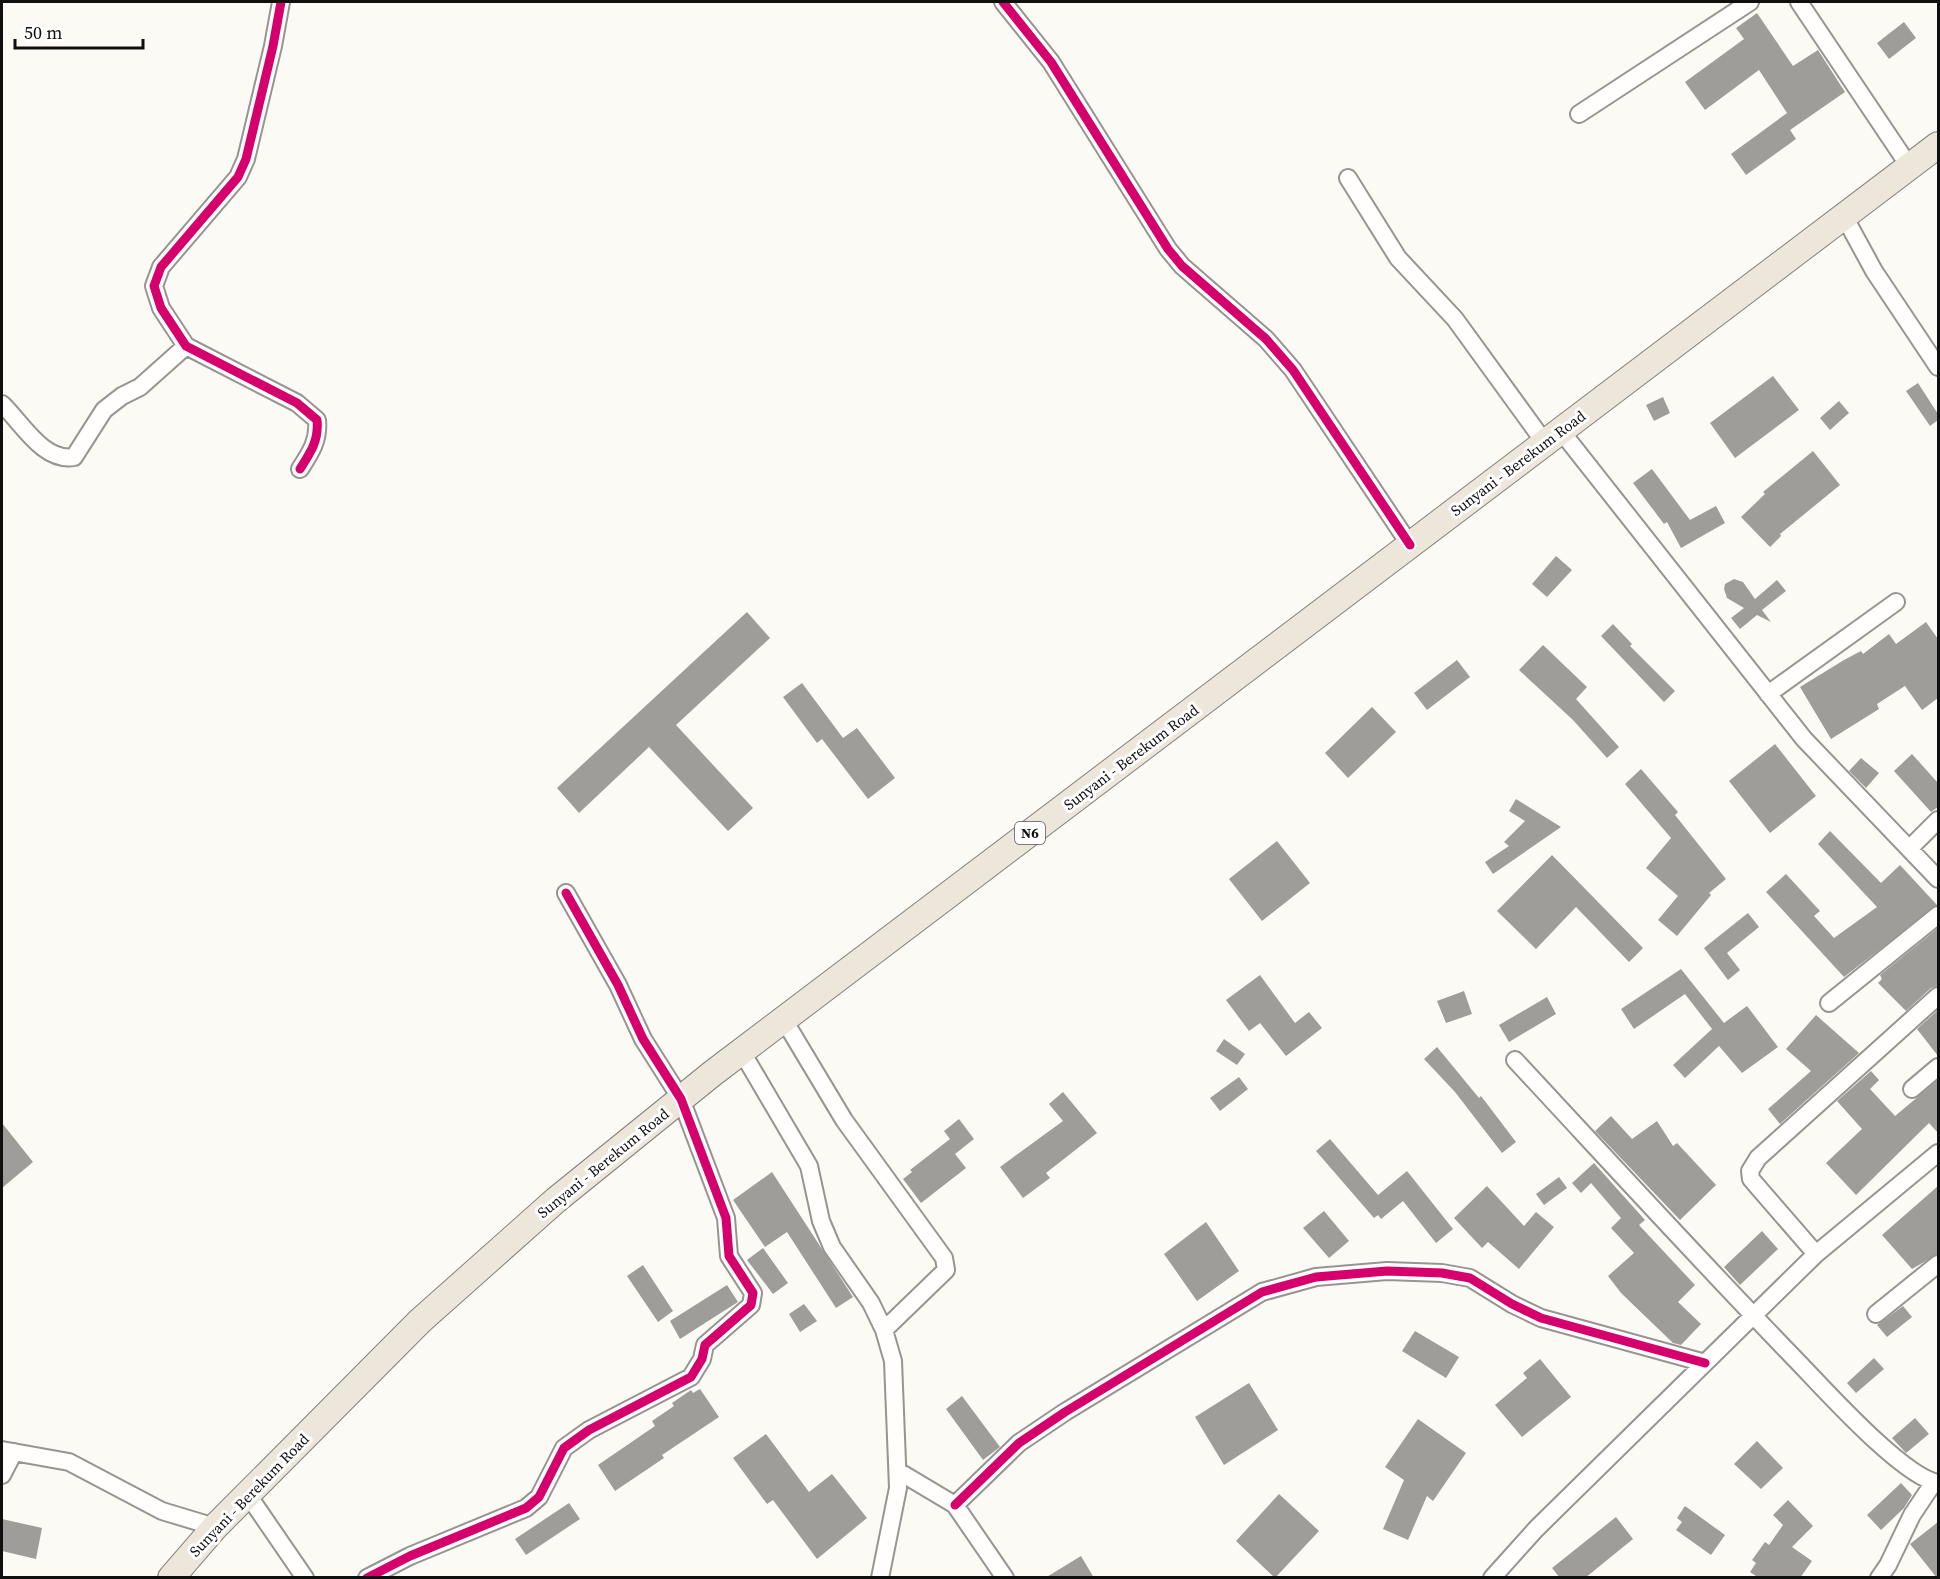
<svg xmlns="http://www.w3.org/2000/svg" width="1940" height="1579" viewBox="0 0 1940 1579" font-family="'Source Serif 4',serif">
<rect width="100%" height="100%" fill="#fcfaf4"/>
<path fill="#9f9d99" d="M1757,13l36,53 25,-16 27,42 -55,38 6,9 -50,36 -15,-21 56,-41 -28,-43 -54,40 -20,-28 59,-43 -8,-11z
M1904,22l12,16 -27,21 -12,-16z
M1773,376l26,34 -64,48 -25,-35z
M1918,383l20,31v6l-8,6 -24,-35z
M1663,397l7,16 -16,8 -8,-16z
M1839,401l10,12 -19,17 -10,-12z
M1813,451l27,34 -60,49 1,2 -11,11 -29,-30 24,-23 -2,-2z
M1652,469l38,51 26,-14 9,17 -44,25 -14,-26 -3,2 -31,-41z
M1556,556l16,14 -25,27 -15,-13z
M1734,579l9,3 12,17 22,-19 9,11 -24,19 9,12 -14,-7 -17,14 -9,-11 13,-10 -17,-10 -3,-9 1,-5z
M747,612l23,26 -94,87 77,83 -25,23 -79,-84 -70,66 -22,-25z
M1926,622l12,17v59l-16,12 -17,-24 -28,18 2,5 -48,30 -31,-52 44,-27 17,-9 2,3 26,-20 7,10z
M1613,624l19,20 -2,2 45,45 -11,11 -63,-66z
M1543,645l44,42 -11,12 43,48 -12,11 -34,-38 -54,-50z
M1457,660l13,17 -43,33 -13,-17z
M802,683l41,55 14,-10 38,50 -27,21 -46,-60 -5,4 -34,-46z
M1372,707l24,25 -48,46 -23,-25z
M1775,744l41,52 -46,37 -41,-52z
M1912,754l26,29v24l-7,5 -37,-41z
M1861,758l18,15 -13,15 -17,-17z
M1641,769l37,43 -3,3 51,64 -17,14 2,2 -34,41 -19,-16 20,-24 -32,-28 25,-30 -46,-54z
M1516,799l45,28 -68,47 -8,-12 24,-16 -5,-4 21,-21 -16,-10z
M1830,831l51,52 19,-18 37,40 -93,72 -78,-85 20,-18 34,37 -6,5 20,22 43,-31 -59,-63z
M1277,841l33,42 -48,38 -33,-42z
M1552,855l91,93 -14,14 -53,-55 -40,42 -39,-38z
M1748,913l11,14 -32,26 13,17 -12,10 -24,-32z
M1938,928v58l-7,2 -25,23 -28,-28 4,-4 -2,-4z
M1681,969l43,54 23,-17 31,41 -36,26 -23,-27 -34,32 -12,-13 39,-36 -27,-35 -51,35 -13,-20z
M1260,975l35,48 14,-11 13,16 -36,28 -26,-33 -11,8 -23,-31z
M1464,991l8,23 -26,9 -9,-22z
M1547,997l9,17 -47,28 -10,-17z
M1938,1010v46l-21,-27z
M1816,1015l43,38 -79,71 -12,-15 43,-38 -25,-22z
M1224,1039l21,15 -8,11 -21,-14z
M1437,1047l42,51 2,-2 35,46 -14,11 -47,-61 -31,-33z
M1871,1071l8,9 -9,9 25,27 43,-36v53l-9,-10 -73,72 -30,-32 36,-34 -25,-28z
M1239,1077l9,12 -28,22 -10,-13z
M1063,1092l34,41 -51,40 4,5 -27,20 -23,-31 63,-46 -14,-17z
M1611,1116l21,23 25,-18 16,25 4,-3 39,42 -36,35 -85,-89z
M959,1119l15,20 -19,15 11,14 -45,35 -18,-24 9,-7 -2,-2 40,-31 -6,-8z
M2,1123l31,39 -31,26z
M1330,1139l48,56 29,-24 46,58 -17,14 -33,-42 -22,18 -3,-4 -4,3 -58,-67z
M1594,1163l51,57 -6,5 56,60 -17,17 23,22 -20,21 -8,-2 -52,-50 -13,-17 26,-23 -23,-25 10,-10 -30,-35 -10,10 -9,-10z
M772,1172l81,125 -17,11 -49,-76 -22,15 -32,-47z
M1559,1177l8,11 -23,17 -8,-11z
M1487,1186l37,40 12,-14 18,15 -35,42 -31,-27 -6,6 -28,-30z
M1938,1186v68l-26,15 -30,-34z
M1324,1211l25,30 -20,17 -26,-30z
M1206,1222l33,49 -42,30 -33,-47z
M1762,1231l16,18 -38,36 -16,-18z
M763,1248l25,35 -15,11 -26,-34z
M643,1265l30,46 -15,11 -31,-46z
M727,1285l11,17 -58,37 -10,-18z
M804,1304l13,17 -17,11 -11,-18z
M1903,1306l9,11 -25,20 -10,-12z
M1415,1331l44,26 -13,21 -44,-27z
M1874,1358l10,11 -28,24 -9,-10z
M1540,1359l31,38 -49,40 -27,-32 32,-27 -4,-5z
M1249,1383l29,47 -54,35 -29,-48z
M700,1389l19,28 -57,38 2,3 -49,33 -17,-26 57,-39 -3,-5 22,-15 -2,-3 19,-13 2,3z
M962,1396l38,51 -17,13 -37,-51z
M1915,1418l14,16 -23,19 -14,-15z
M1418,1419l48,34 -33,48 -6,-5 -19,44 -25,-11 21,-49 -19,-13z
M766,1434l43,58 23,-18 35,44 -50,41 -44,-59 -6,4 -34,-46z
M1757,1441l26,27 -22,21 -27,-25z
M1901,1483l11,12 -8,13 -23,22 -14,-15z
M1279,1494l40,37 -44,47 -39,-37z
M1788,1500l25,26 -21,21 20,14 -12,17h-41l-9,-6 6,-9 -4,-3 13,-18 4,3 14,-20 -10,-10z
M569,1503l11,16 -54,36 -11,-16z
M1685,1506l40,29 -14,20 -35,-25 6,-8 -5,-4z
M1616,1517l17,22 -48,39h-25l-8,-10z
M2,1519l40,9 -6,31 -34,-8z
M1938,1522v56h-1l-27,-34z
M1081,1556l13,22h-49z"/>
<g fill="none" stroke-linecap="round" stroke-linejoin="round">
<defs>
<path id="minor" d="M281,2l-8,44 -27,113 -8,18 -77,90 -7,19 7,22 25,38 111,57 20,17c2,20 -6,32 -17,49
M1003,2l48,60 117,187 14,17 84,73 27,31 117,175
M1799,2l110,164
M1579,114l171,-112
M1348,178l50,80 57,61 90,124
M1844,216l30,55 64,96
M2,404c20,19 41,58 72,53l30,-47 18,-14 18,-9 46,-41
M1561,431l243,308 134,140
M1768,694l128,-92
M1909,849l29,-29
M1829,1003l109,-88
M784,1020l60,100 100,138 2,12 -62,60
M742,1052l67,114 12,55 11,26 39,56 13,27 9,31 5,127 -18,90
M1515,1060c94,101 187,203 283,302 27,28 105,115 140,121
M1912,1089l26,-22
M1816,1254l-65,-75 -1,-8 8,-13 180,-162
M1876,1314l62,-50
M2,1450l67,12 93,49 53,16
M898,1471l57,34 50,73
M2,1475l12,-23
M248,1495l57,83
M955,1505l64,-62 46,-31 197,-120 54,-15 71,-6 55,2 28,5 42,26 29,14 164,45
M367,1578l43,-22 116,-48 13,-11 25,-49 25,-18 102,-53 11,-18 3,-14 46,-40 2,-12 -24,-37 -3,-38 -45,-119 -38,-60 -25,-54 -52,-92
M1492,1578l44,-49 280,-275 122,-101
M1879,1578l9,-13 24,-50 22,-33"/>
<path id="primary" d="M171,1578l44,-51 205,-206 136,-121 157,-127 1225,-928"/>
</defs>
<use href="#minor" stroke="#969592" stroke-width="20"/>
<use href="#primary" stroke="#83827f" stroke-width="28"/>
<use href="#minor" stroke="#fffefd" stroke-width="16"/>
<use href="#primary" stroke="#ece7da" stroke-width="26"/>
<defs>
<path id="cycleway" d="M281,2l-8,44 -27,113 -8,18 -77,90 -7,19 7,22 25,38 111,57 20,17c2,20 -6,32 -17,49
M1003,2l48,60 117,187 14,17 84,73 27,31 117,175
M955,1505l64,-62 46,-31 197,-120 54,-15 71,-6 55,2 28,5 42,26 29,14 164,45
M367,1578l43,-22 116,-48 13,-11 25,-49 25,-18 102,-53 11,-18 3,-14 46,-40 2,-12 -24,-37 -3,-38 -45,-119 -38,-60 -25,-54 -52,-92"/>
</defs>
<use href="#cycleway" stroke="#fff" stroke-width="13"/>
<use href="#cycleway" stroke="#d6006c" stroke-width="9"/>
</g>
<g text-anchor="middle" dominant-baseline="central" stroke-width="6" stroke-linejoin="round" paint-order="stroke">
<rect fill="#fff" stroke="#575757" stroke-width="1.5" x="1015" y="822" width="30" height="22" rx="4.5"/>
<g font-size="14" font-weight="bold" fill="#0f0f0f">
<text x="1030" y="833">N6</text>
</g>
<g font-size="15" fill="#0f0f0f" stroke="#fff">
<text transform="translate(1518 463) rotate(-37)">Sunyani - Berekum Road</text>
<text transform="translate(1131 757) rotate(-37)">Sunyani - Berekum Road</text>
<text transform="translate(603 1163) rotate(-39)">Sunyani - Berekum Road</text>
<text transform="translate(249 1495) rotate(-46)">Sunyani - Berekum Road</text>
</g>
</g>
<rect width="1940" height="1579" fill="none" stroke="#0f0f0f" stroke-width="6"/>
<path d="M15 39v9h128v-9" fill="none" stroke="#0f0f0f" stroke-width="3"/>
<text x="24" y="39" font-size="18" fill="#0f0f0f" stroke="#ffffff" stroke-width="4.5" paint-order="stroke">50 m</text>
</svg>
